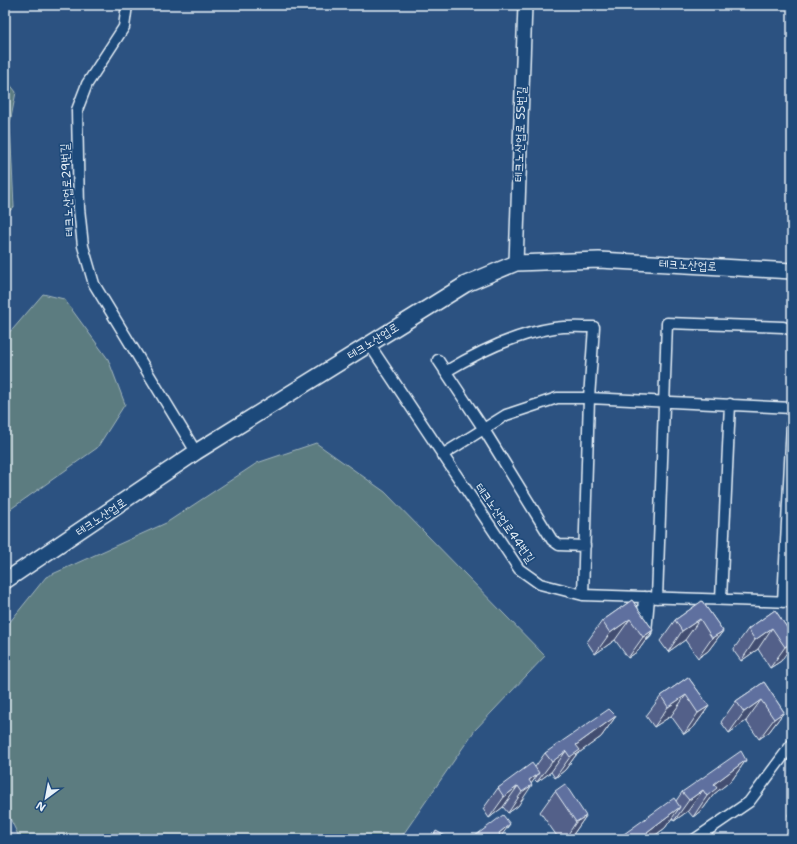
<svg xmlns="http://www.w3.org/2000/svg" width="797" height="844" viewBox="0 0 797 844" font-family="'Shantell Sans','Poor Story',sans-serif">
<rect width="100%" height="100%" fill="#2c5281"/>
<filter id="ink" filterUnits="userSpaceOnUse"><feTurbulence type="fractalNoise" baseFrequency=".025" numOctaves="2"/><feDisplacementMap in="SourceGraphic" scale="8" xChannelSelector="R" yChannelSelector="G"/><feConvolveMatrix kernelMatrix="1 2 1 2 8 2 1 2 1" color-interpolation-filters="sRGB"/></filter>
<g filter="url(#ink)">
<path fill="#5c7b80" stroke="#a2b6bc" d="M5,78l11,14 -6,31 4,84 -9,8z
M43,294l21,5 44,60 17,45 -28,44 -92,65v-178l8,-6z
M316,443l69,49 160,164 -70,74 -75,109h-380l-15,-31v-180l41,-51 120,-54 91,-60z"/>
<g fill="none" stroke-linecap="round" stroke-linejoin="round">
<defs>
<path id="minor" d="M127,5l-3,22 -37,57 -10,26 2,98 4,38 11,38 102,168
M369,344l150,225 21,15 43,11 209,7
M438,360l45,68 69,112 7,5 26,1
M445,372c33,-20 70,-38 109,-44 13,-2 27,-1 40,-1l-5,71 -6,197
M442,455l64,-40 51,-17h32l203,10
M644,597l-2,35 2,3 2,-2 3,-36
M657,598l10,-275 116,4 9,3
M721,599l9,-195
M783,602l9,-179
M695,839l54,-37 43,-58"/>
<path id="tertiary" d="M516,263l9,-258"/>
<path id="secondary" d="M5,581l191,-129 270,-168 50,-21 83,-3 193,11"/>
</defs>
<use href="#minor" stroke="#e8f1f8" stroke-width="13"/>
<use href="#tertiary" stroke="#e8f1f8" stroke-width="16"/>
<use href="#secondary" stroke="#e8f1f8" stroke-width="18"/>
<use href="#minor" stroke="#1f4a7a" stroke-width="10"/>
<use href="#tertiary" stroke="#1f4a7a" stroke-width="13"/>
<use href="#secondary" stroke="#1f4a7a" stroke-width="15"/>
</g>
<path fill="#526089" stroke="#e8f1f8" d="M632,600l21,30 -15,21 -10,7 -13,-18 -20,14 -8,-12 15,-21z
M702,601l21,30 -15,20 -10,7 -13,-18 -17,12 -8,-11 15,-21z
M775,610l17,25 -11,26 -11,7 -12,-19 -17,12 -8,-11 15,-21z
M688,677l21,29 -15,21 -10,7 -13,-18 -17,11 -8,-11 15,-20z
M764,682l20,30 -15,20 -10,7 -13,-18 -17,12 -8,-11 15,-21z
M616,716l-15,21 -25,18 -11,15 -10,8 -4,-6 -14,10 -3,-3 -16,27 -10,7 -5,-6 -14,11 -6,-9 15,-21 37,-21 10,-14z
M746,760l-14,20 -18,14 -11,15 -10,8 -5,-6 -14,10 -2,-3 -7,10 -15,11h-33l59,-38 6,-9z
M555,791l31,25 -14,20 -4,3h-9l-19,-27z
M792,809v12l-4,-6z"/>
<path fill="#424e6f" stroke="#e8f1f8" d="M630,619l-15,21 -20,14 15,-21z
M700,619l-15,21 -17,12 14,-21z
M772,628l-14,21 -17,12 14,-21z
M653,630l-15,21 -10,7 15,-21z
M723,631l-15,20 -10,7 14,-20z
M792,642v3l-11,16 -11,7 15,-21z
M686,695l-15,21 -17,11 14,-20z
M761,700l-15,21 -17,12 15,-21z
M709,706l-15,21 -10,7 14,-21z
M784,712l-15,20 -10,7 15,-20z
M616,716l-15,21 -25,18 -11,15 -10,8 15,-21 6,-12z
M566,751l-15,21 -14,10 15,-20z
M746,760l-14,20 -18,14 -11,15 -10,8 14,-21 7,-12z
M539,773l-11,15 4,-3 -14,21 -10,7 14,-21 7,-12z
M518,786l-15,21 -14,11 15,-21z
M703,790l-15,21 -14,10 15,-21z
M680,807l-15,21 -15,11h-8l5,-7z
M586,816l-14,20 -4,3h-3l11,-17z
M510,824l-11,15h-5l5,-6z"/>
<path fill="#5f709f" stroke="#e8f1f8" d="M632,600l21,30 -10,7 -13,-18 -20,14 -8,-12z
M702,601l21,30 -11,7 -12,-19 -18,12 -7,-11z
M775,610l17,25v7l-7,5 -13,-19 -17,12 -7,-11z
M688,677l21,29 -11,7 -12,-18 -18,12 -7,-11z
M764,682l20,30 -10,7 -13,-19 -17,12 -8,-11z
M609,709l7,7 -40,29 4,5 -10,7 -4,-6 -14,11 -7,-9z
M741,751l5,9 -32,24 3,4 -10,8 -4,-6 -14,10 -7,-8z
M532,763l7,10 -10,7 3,5 -10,7 -4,-6 -14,11 -6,-9z
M565,784l21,32 -10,6 -21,-31z
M674,798l6,9 -33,25 4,4 -4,3h-10l-1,-1 -1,1h-18z
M503,815l7,9 -11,9 1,2 -4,4h-25z
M436,831l15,8h-19z"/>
</g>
<g text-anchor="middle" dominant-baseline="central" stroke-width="3.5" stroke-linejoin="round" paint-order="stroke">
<g font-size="12" fill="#e8f1f8" stroke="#1f4a7a">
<text transform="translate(520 134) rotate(-88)">테크노산업로 55번길</text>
<text transform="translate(67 190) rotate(-93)">테크노산업로29번길</text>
<text transform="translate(688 265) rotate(3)">테크노산업로</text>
<text transform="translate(373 341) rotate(-32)">테크노산업로</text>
<text transform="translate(101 517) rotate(-34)">테크노산업로</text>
<text transform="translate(505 523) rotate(55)">테크노산업로44번길</text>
</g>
</g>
<rect width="797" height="844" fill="none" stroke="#1f4a7a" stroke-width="20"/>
<rect x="10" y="10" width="777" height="824" fill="none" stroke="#e8f1f8" stroke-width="1.5" filter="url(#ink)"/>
<g transform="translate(46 798) rotate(212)" stroke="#1f4a7a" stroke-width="3" paint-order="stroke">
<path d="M0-3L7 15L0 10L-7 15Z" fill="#e8f1f8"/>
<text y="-6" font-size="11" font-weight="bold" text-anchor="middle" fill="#e8f1f8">N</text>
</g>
</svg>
